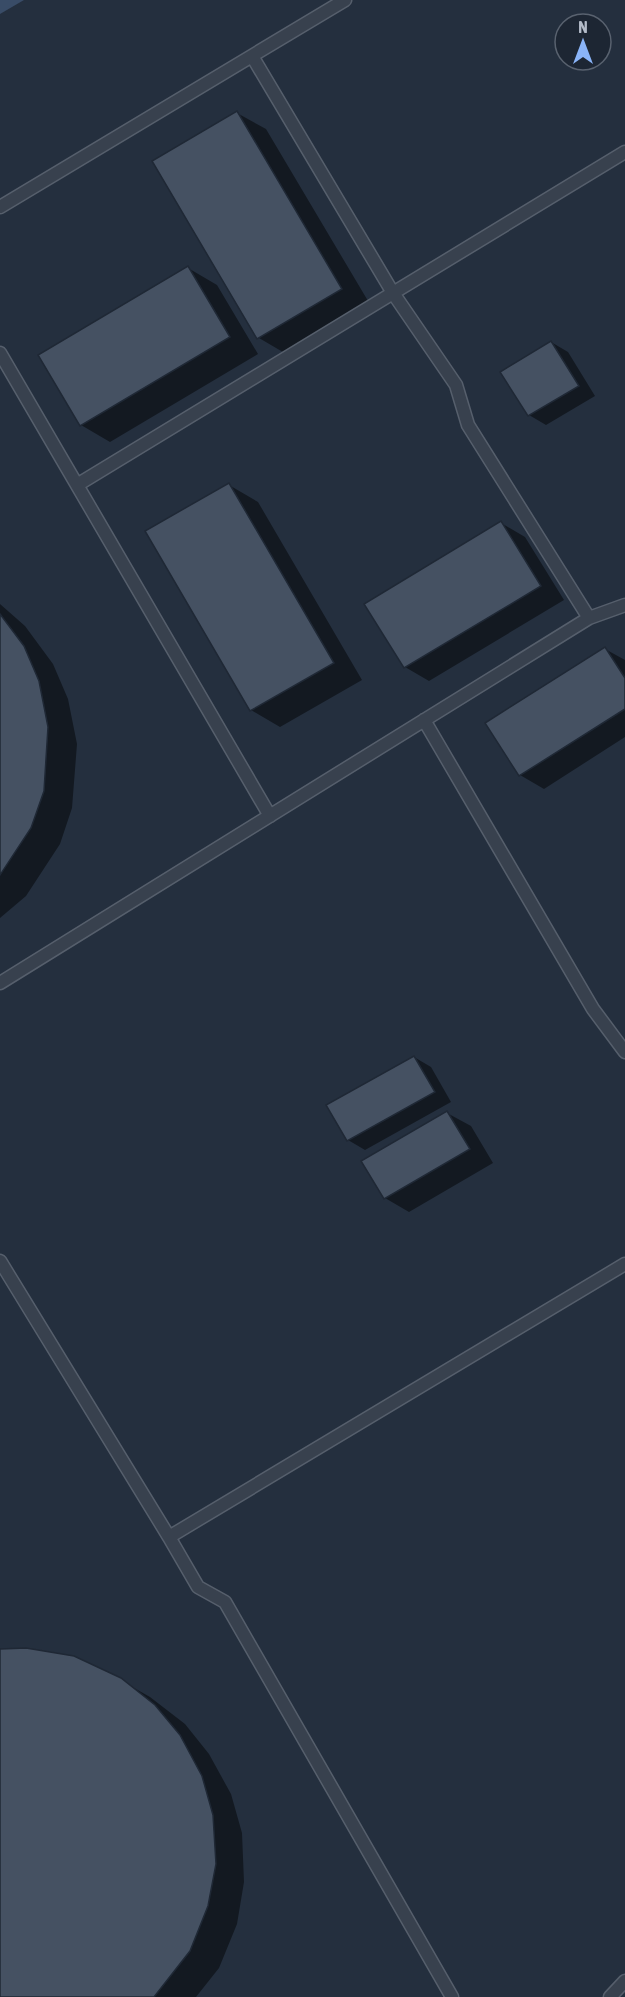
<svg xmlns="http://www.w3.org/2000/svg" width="625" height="1997" viewBox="0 0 625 1997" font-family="'Asap Condensed',sans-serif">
<rect width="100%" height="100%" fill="#242f3e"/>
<path fill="#394c67" d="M0,0h24l-24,14z"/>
<path fill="#0007" d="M237,113l29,16 105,177 -83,49 -29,-17z
M188,268l29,17 41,69 -148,88 -29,-17z
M551,342l17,10 27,44 -49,29 -17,-10z
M229,485l29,17 104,178 -82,47 -29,-17z
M501,523l24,14 39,63 -135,81 -24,-14z
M0,604l25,22 28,38 15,35 9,45 -5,64 -12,36 -34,52 -26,22z
M605,649l20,11v77l-81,52 -24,-14z
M414,1057l17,10 20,35 -86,48 -17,-10z
M447,1113l24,13 22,37 -84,49 -24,-14z
M0,1650l120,30 30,17 35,27 24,30 22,40 11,39 2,49 -7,42 -18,44 -23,29h-196z"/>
<path fill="#455162" stroke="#1f2835" stroke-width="1.5" d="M237,111l105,178 -85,50 -105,-178z
M188,266l42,71 -150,89 -42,-71z
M551,341l28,45 -51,30 -28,-44z
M229,483l105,180 -84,48 -105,-180z
M501,521l40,65 -137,82 -40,-64z
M0,614l24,32 15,35 9,46 -4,64 -13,37 -31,47z
M605,647l20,31v31l-106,67 -34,-53z
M414,1056l21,36 -88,49 -21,-36z
M447,1111l23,38 -86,50 -23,-38z
M26,1648l48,8 47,22 34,27 25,30 22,41 11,39 3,49 -8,42 -18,45 -36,46h-154v-348z"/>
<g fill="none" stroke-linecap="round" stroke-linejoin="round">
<defs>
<path id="service" d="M252,56l141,237 63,92 12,40 121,193
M0,207l345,-207
M0,353l270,463
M77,485l548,-333
M424,720l169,289 32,43
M0,983l589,-365 36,-13
M0,1261l169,276 456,-273
M169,1537l29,50 27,15 227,395
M610,1997l15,-16"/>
</defs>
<use href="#service" stroke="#565f6c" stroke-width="15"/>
<use href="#service" stroke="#38414e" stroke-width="12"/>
</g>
<g transform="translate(583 42)"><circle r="28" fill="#1d2633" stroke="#59626f" stroke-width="1.5"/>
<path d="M0-4.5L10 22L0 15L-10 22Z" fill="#8ab4f8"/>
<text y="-9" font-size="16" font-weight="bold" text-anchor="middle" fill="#b4bcc9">N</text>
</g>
</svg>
